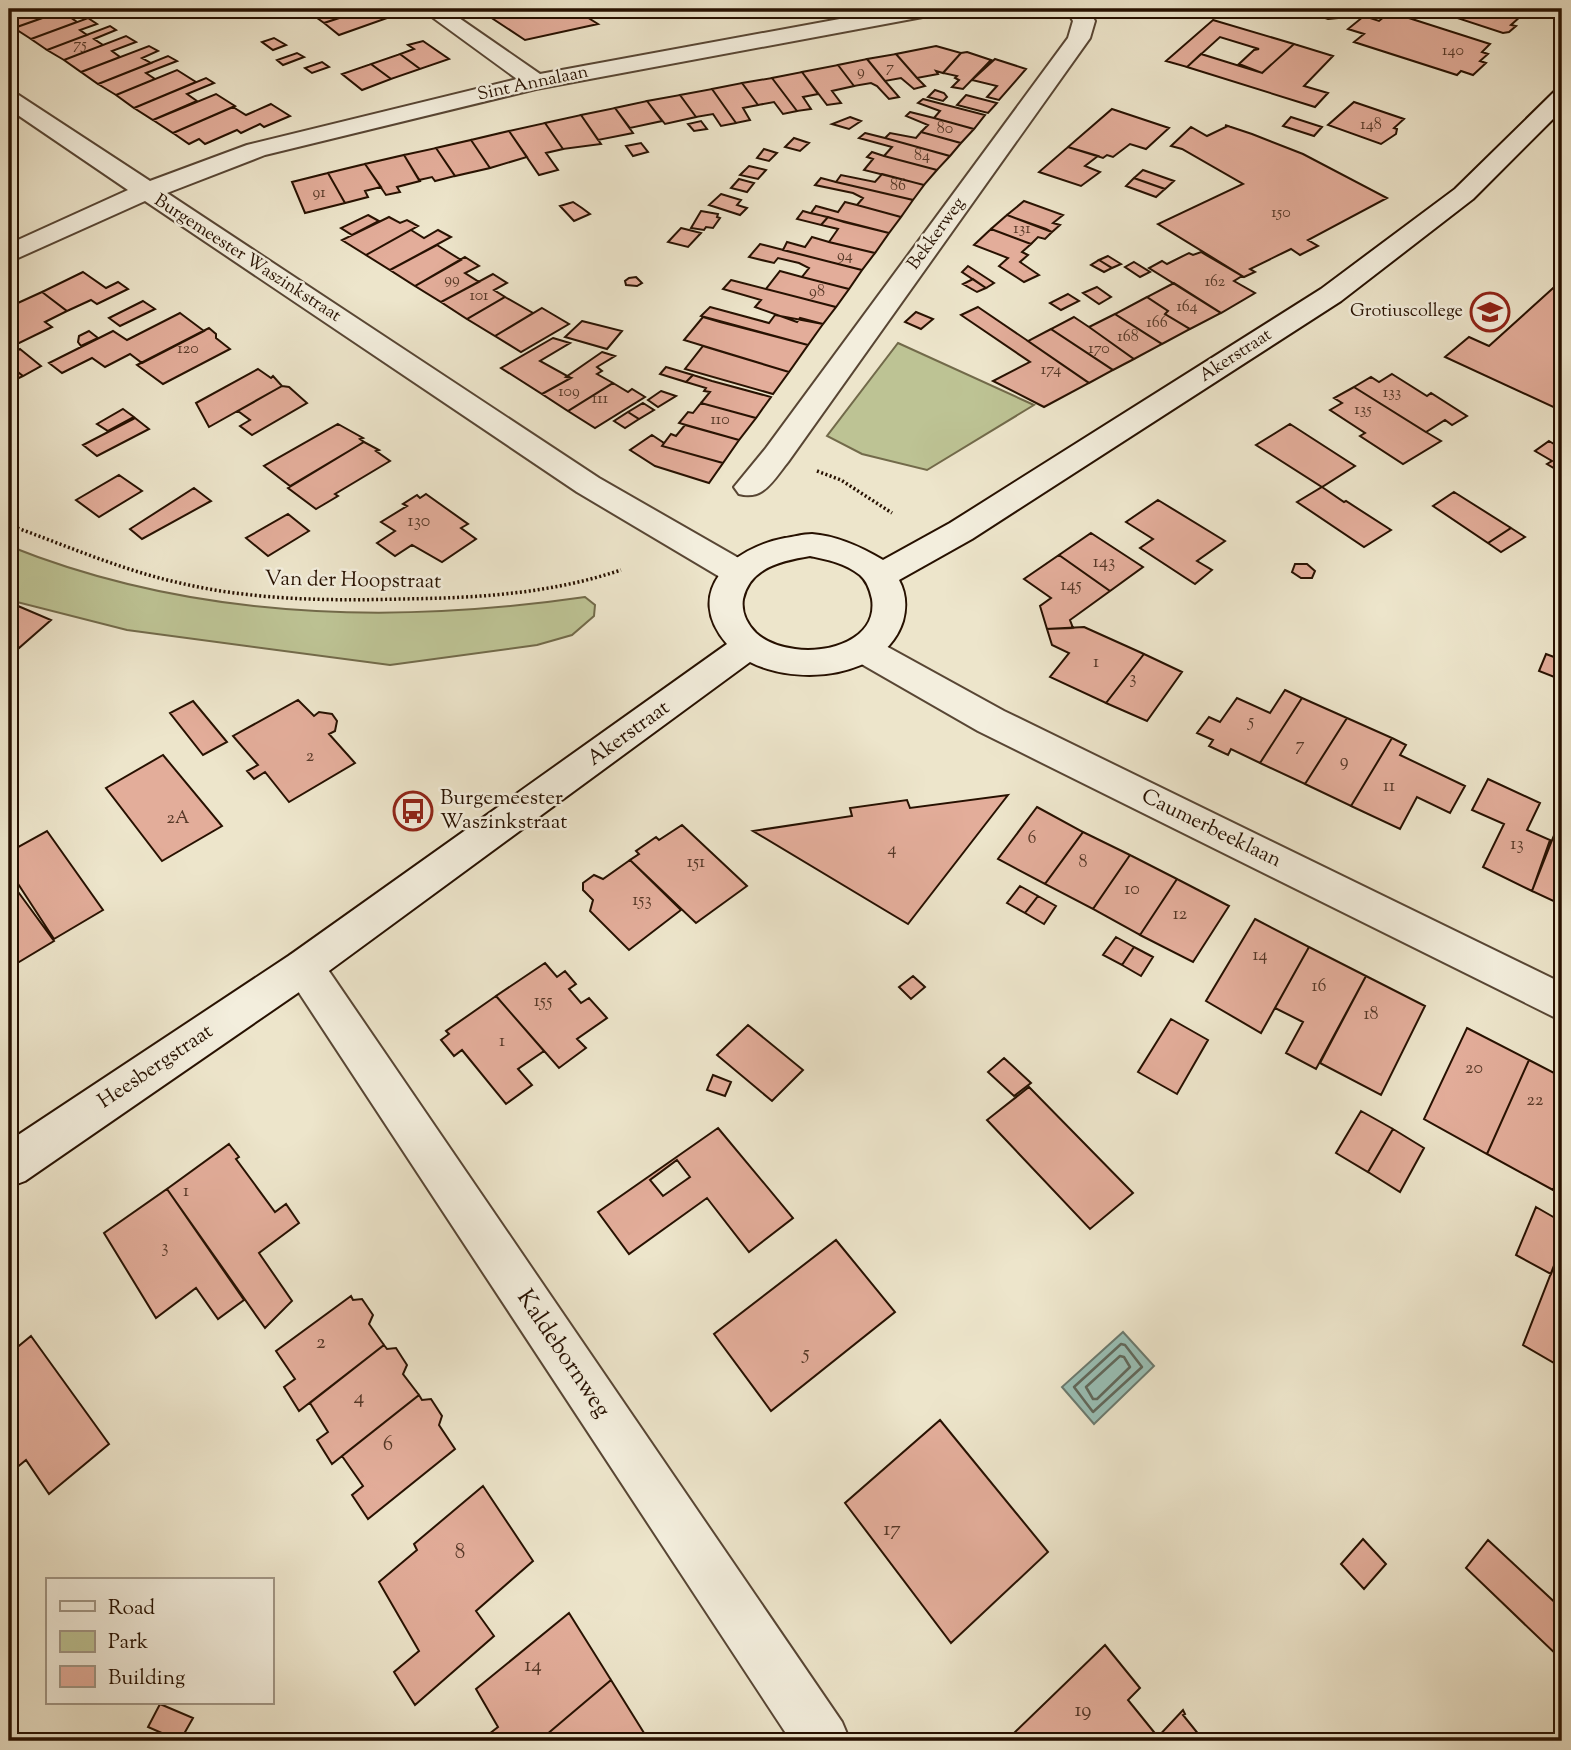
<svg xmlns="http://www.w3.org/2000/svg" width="1571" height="1750" viewBox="0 0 1571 1750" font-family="'Sorts Mill Goudy',serif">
<rect width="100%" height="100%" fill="#ede5cb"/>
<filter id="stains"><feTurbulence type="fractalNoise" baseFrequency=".00286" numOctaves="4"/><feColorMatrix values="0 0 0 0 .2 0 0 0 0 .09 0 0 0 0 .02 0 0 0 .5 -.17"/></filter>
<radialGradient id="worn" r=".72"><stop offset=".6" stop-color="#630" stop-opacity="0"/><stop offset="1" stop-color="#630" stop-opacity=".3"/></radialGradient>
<path fill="#bdc394" stroke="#726a4a" stroke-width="2" d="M898,343l136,62 -107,65 -65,-16 -35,-18z
M9,546c184,74 383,79 576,51l10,8 -1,11 -22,19 -35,10 -147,20 -263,-35 -118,-30z"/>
<path fill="#99bfb5" stroke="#6b796d" stroke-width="2" d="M1123,1332l31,34 -60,58 -32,-37z"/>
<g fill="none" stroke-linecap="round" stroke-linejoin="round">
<path stroke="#60685b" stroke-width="2.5" d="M1121,1344l4,1 17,22 -49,45 -19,-25z
M1120,1356l4,1 6,10 -33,32h-4l-7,-12z"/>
</g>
<path fill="#e3ad9a" stroke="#271101" stroke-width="2" fill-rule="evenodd" d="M22,9h41l2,1 -51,18 -5,-4v-11z
M83,9l3,2 -16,6 7,5 -46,17 -17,-11 54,-19z
M329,9h38l-43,14 -11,-8z
M367,9h11l12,8 -51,18 -15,-12z
M478,9h96l24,15 -73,16z
M1319,9h15l8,6 -4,3 -10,1 -9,-3 -4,-4z
M1442,9h56l23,7 -10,9 5,1 -7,6 -6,1 -58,-19 4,-3z
M1390,12l100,32 -8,8 6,2 -8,7 6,2 -13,12 -12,-4 -4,4 -103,-33 10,-8 -16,-5 16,-13 15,5z
M88,18l9,6 -17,6 7,5 -40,15 -16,-11z
M1213,20l81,24 -32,29 -23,-9 15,-14 5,-1 -39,-12 -33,30 -21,-6z
M110,26l6,4 -22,9 9,6 -39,15 -17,-10z
M126,36l10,6 -24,9 8,6 -39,15 -17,-12z
M274,38l12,7 -13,5 -11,-8z
M423,41l26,18 -29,10 -20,-15 14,-5 -6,-4z
M1294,44l39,12 -29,30 24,7 -13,14 -128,-40 14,-13 61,19z
M149,46l9,5 -16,7 9,5 -53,21 -17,-12z
M936,46l25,7 -18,20 -7,-2 2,3 -21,4 -21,-24z
M967,52l24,8 -28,29 -11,-2 7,-7 -4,-2 2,-2 -14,-3 18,-20z
M297,53l7,4 -21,8 -6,-5z
M400,54l20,15 -29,10 -20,-15z
M896,54l21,24 8,8 -11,3 -13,-11 -16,3 -18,-22z
M168,56l9,5 -31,12 9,6 -39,16 -18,-11z
M867,59l18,22 14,16 -10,2 -12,-13 -6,-3 -17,3 -16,-21z
M995,59l31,10 -27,31 -12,-3 10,-11 -25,-6z
M322,62l7,5 -17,6 -7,-5z
M371,64l20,15 -29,11 -20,-16z
M838,65l16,21 -22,5 9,12 -14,2 -25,-33z
M177,70l19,12 -62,26 -18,-13z
M802,72l16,22 -15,3 8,12 -14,2 -25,-33z
M206,78l8,5 -27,11 10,7 -44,19 -19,-12z
M772,78l25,33 -14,3 -9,-12 -16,3 -16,-22z
M742,83l16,22 -15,3 7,12 -14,3 -24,-34z
M712,89l24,34 -15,3 -8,-12 -17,3 -16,-22z
M935,90l9,3 3,4 -4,4 -15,-4z
M216,94l19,12 -62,27 -20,-13z
M680,95l16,22 -31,7 -18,-23z
M966,95l31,8 -9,10 -31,-8z
M923,99l62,16 -11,14 -40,-11 6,-7 -22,-8z
M647,101l15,20 -32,7 -15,-20z
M1354,102l50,17 -10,9 3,1 -1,5 -15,10 -53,-19z
M271,104l19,12 -26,11 -4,-3 -19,9 -4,-3 -32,14 -6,-5 -10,5 -16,-11 60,-26 13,8z
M615,108l18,25 -35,7 -17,-25z
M1112,109l57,19 -23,21 -16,-5 -17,13 -6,-2 -4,3 -35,-11z
M910,112l24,6 40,11 -13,14 -40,-11 7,-7 -22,-9z
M581,115l20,29 -38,5 -18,-26z
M850,117l11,4 -12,8 -17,-5z
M1291,117l31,10 -8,9 -31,-10z
M701,121l6,8 -13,2 -6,-7z
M545,123l18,26 -17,4 12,17 -19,5 -30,-44z
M1225,125l27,9 51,20 84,44 -79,42 10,6 -18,9 -9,-6 -41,20 5,3 -11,5 -86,-53 85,-40 -61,-35 -11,-3 20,-19 16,9 21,-10z
M509,131l18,26 -37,11 -19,-28z
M921,132l40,11 -11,13 -65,-18 5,-5 26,5z
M865,133l20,5 65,18 -13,14 -53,-14 8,-9 -33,-9z
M794,138l15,5 -9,8 -15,-4z
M471,140l19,28 -35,8 -19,-28z
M641,143l7,9 -15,4 -7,-10z
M1068,147l30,9 -13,10 15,6 -19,14 -42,-14z
M436,148l19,28 -20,5 -3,-4 -13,3 -15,-25z
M764,149l13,4 -8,8 -12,-3z
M872,152l12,4 53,14 -13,15 -60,-15 9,-11 -6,-2z
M404,155l16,26 -23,6 3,5 -14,3 -21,-31z
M365,164l16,23 -16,4 3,6 -23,6 -17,-30z
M749,166l17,4 -8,9 -18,-4z
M1143,170l31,11 -9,8 -31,-11z
M328,173l17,30 -40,10 -13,-31z
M882,174l42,11 -11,15 -77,-18 5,-7 34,7z
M821,178l15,4 77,18 -12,17 -44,-12 6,-7 -10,-5 -38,-8z
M1134,178l31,11 -9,8 -30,-11z
M739,179l15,4 -7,9 -16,-4z
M721,194l20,6 -4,5 10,3 -7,7 -31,-10z
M1024,201l39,14 -10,8 7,2 -8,7 -45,-17z
M573,202l9,6 8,6 -16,7 -14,-15z
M845,202l12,3 44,12 -12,16 -78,-20 5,-7 22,6z
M701,211l17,3 -1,3 3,1 -7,10 -7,-1 -2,3 -13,-2z
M803,211l7,2 18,4 -7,8 -24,-6z
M368,215l11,6 -27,14 -11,-7z
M1007,215l39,14 6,3 -7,7 -7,-2 -7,7 -40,-15z
M389,217l11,6 7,-3 11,6 -52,29 -24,-15z
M828,217l16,5 45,11 -14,20 -46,-11 9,-13 -17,-4z
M681,228l20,5 -13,14 -20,-5z
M991,229l40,15 -9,8 6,3 -8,7 19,13 -15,7 -25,-16 9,-8 -34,-13z
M411,230l13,8 14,-8 13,7 -61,33 -24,-15z
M812,237l17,5 46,11 -13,17 -79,-20 4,-8 18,5z
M760,244l4,1 98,25 -13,19 -47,-12 7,-9 -10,-5 -21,-5 -4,5 -25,-6z
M437,245l24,15 -46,26 -25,-16z
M1201,252l41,24 -8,5 21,12 -34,20 -72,-45 13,-7 5,3 22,-11 4,2z
M1108,256l13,8 -9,4 -13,-8z
M465,257l14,9 -14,7 14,9 -38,20 -26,-16z
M1099,260l13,8 -8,4 -13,-7z
M1134,262l16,10 -10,5 -15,-10z
M968,266l26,17 -8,5 -24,-16z
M780,271l22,6 47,12 -13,18 -70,-18z
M83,272l23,16 12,-6 10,7 -31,15 -6,-4 -24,11 -25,-19z
M493,274l14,9 -13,7 11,7 -38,22 -26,-17z
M636,277l6,6 -5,3 -11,-1 -1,-4 4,-3z
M973,279l13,9 -9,4 -14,-8z
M731,280l105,27 -13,17 -23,-6 -3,4 -42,-15 6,-7 -38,-11z
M1562,280v131l-117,-54 24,-20 20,9z
M1174,283l47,30 -31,16 -25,-15 3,-3 -21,-14z
M1097,287l14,10 -12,7 -16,-11z
M42,292l25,19 -22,11 7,5 -41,20 -2,-24 3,-1 -3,-3v-12z
M1068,294l11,7 -18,9 -11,-7z
M505,297l28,16 -38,23 -28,-17z
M1147,297l21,14 -3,3 25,15 -28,15 -47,-30z
M143,301l12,8 -35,17 -11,-8z
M710,307l59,16 6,-8 48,9 -15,21 -107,-29z
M978,307l50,34 61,42 -45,24 -51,-26 37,-19 -69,-47z
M542,308l27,16 -48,28 -26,-16z
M916,312l17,7 -12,10 -16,-7z
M180,313l24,18 -62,32 -12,-9 -25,13 -13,-9 -30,15 -13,-10 64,-32 14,9z
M1115,314l47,30 -28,15 -45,-32z
M703,317l17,5 88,23 -19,27 -105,-32z
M1074,317l15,10 45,32 -21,11 -62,-41z
M582,321l40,10 -15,18 -42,-12z
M209,328l7,6v4l14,11 -67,35 -26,-19z
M1051,329l62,41 -24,13 -61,-42z
M89,331l9,7 -17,8 -3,-4 1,-6z
M553,338l17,5 -30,18 31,17 -29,16 -41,-26z
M703,346l33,10 53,16 -16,22 -88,-25z
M20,349l21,17 -18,10 -14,-11v-10z
M602,352l13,4 -18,11 5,4 -5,3 16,9 -45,28 -26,-17 29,-16 -5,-1z
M9,365l14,11 -14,7z
M666,367l27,8 -7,7 -26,-8z
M258,369l13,9 2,-2 9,10 -73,41 -13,-24z
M1392,374l35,22 4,-3 36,23 -15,9 -7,-5 -19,12 -72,-45 17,-10 8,5z
M693,375l19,6 59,16 -15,21 -55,-15 9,-11 -6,-1 2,-3 -20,-6z
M613,383l15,9 4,-3 13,8 -50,31 -27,-17z
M282,386l7,1 18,16 -55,32 -12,-9 10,-6 -12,-9z
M1354,387l72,45 15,9 -38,23 -43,-28 5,-3 -35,-23 12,-7 -8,-5z
M661,391l15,5 -18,11 -10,-7z
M643,403l11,7 -15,9 -11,-7z
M701,403l55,15 -17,22 -60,-17 9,-11 5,1z
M123,409l11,8 -26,14 -11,-7z
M628,412l11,7 -14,9 -11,-7z
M135,418l14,11 -52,27 -14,-11z
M338,424l25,14 -3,1 4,3 -74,44 -26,-20z
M1290,424l65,42 -33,21 -66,-42z
M685,425l54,15 -16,23 -61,-17 9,-12 5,2z
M652,435l12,8 -2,3 61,17 -14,20 -54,-17 -25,-16z
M1549,441l13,8v24l-15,-9 5,-3 -17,-10z
M364,442l15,8 -3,1 14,10 -55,33 3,2 -22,13 -28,-21z
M119,475l23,16 -43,26 -23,-17z
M1322,487l22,15 2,-1 45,29 -27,17 -67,-45z
M194,488l17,13 -69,38 -12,-10z
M1454,492l57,36 -23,15 -55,-37z
M426,494l42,30 -7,4 15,11 -34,23 -30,-17 -17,11 -18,-13 18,-12 -14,-9 26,-16 -4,-2 14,-9 3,3z
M1158,500l67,41 -28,20 15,9 -17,14 -55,-36 13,-9 -27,-17z
M288,514l21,17 -41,25 -22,-18z
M1511,528l14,9 -24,15 -13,-9z
M1091,533l52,34 -33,24 -51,-36z
M1059,555l51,36 -40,29 3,8 -26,1 -7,-23 11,-8 -27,-19z
M1295,564h12l8,7 -3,7h-11l-9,-6z
M18,606l33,14 -32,28 -10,-4v-30z
M1084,627l60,27 -38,49 -56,-26 19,-24 -17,-8 -5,-16z
M1144,654l38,18 -35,49 -41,-18z
M1546,654l16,6v20l-23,-9z
M1285,690l17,8 -42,65 -29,-14 -3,6 -19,-9 4,-6 -16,-7 12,-16 11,5 17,-24 33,15z
M1302,698l45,20 -42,66 -45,-21z
M298,700l16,16 5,-4 13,2 5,7 -2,10 -6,3 26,29 -66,39 -24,-30 -11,7 -7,-8 11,-6 -25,-29z
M193,701l34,41 -24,13 -33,-42z
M1347,718l45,20 -41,68 -46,-22z
M1392,738l14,7 -6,10 65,31 -15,27 -33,-16 -17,32 -49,-23z
M163,755l59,71 -60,35 -56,-73z
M1488,779l52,24 -13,27 23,10 -18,51 -49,-24 21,-43 -32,-14z
M1008,795l-100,129 -155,-93 99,-15 -2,-8 57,-8 3,8z
M1037,807l46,25 -38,52 -47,-25z
M1562,815v90l-30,-14z
M682,825l65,61 -51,37 -66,-63 9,-6 -3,-3 20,-14 3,3z
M47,831l56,79 -49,29 -45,-69v-18z
M1083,832l47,23 -37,54 -48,-25z
M1130,855l47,24 -37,56 -47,-26z
M630,860l51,50 -52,40 -39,-39 3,-11 -10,-10v-7l11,-8 9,4z
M1177,879l52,27 -36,56 -53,-27z
M1020,886l18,10 -13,17 -18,-10z
M16,889l38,52 -45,27v-75z
M1038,896l18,10 -12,18 -19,-11z
M1255,919l54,28 -48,86 -55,-32z
M1116,937l18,10 -12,18 -19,-10z
M1134,947l19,10 -12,19 -19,-11z
M1309,947l57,29 -50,93 -30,-16 17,-31 -28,-14z
M545,963l12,14 8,-6 11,13 -7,5 12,14 8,-5 18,20 -30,21 9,9 -27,20 -63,-72z
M913,976l12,11 -14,12 -12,-12z
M1366,976l59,30 -44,89 -61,-32z
M496,996l48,55 -26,18 14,16 -26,19 -44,-54 -8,6 -13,-16 8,-6 -3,-3z
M1171,1019l37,21 -31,54 -39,-22z
M748,1025l55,45 -31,31 -55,-46z
M1467,1028l62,32 -42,94 -63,-35z
M1004,1058l27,25 -17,13 -26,-24z
M1529,1060l33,17v90l-9,23 -66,-36z
M713,1075l18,7 -6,14 -18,-6z
M1029,1087l104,106 -43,36 -103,-109z
M1361,1111l32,18 -25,43 -32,-19z
M718,1128l75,90 -44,34 -42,-54 -78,56 -31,-42zM677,1160l13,17 -27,19 -13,-16z
M1393,1129l31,19 -24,44 -32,-20z
M229,1144l10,13 -3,2 39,53 11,-8 13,19 -40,30 33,48 -27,27 -98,-139z
M167,1189l77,111 -26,19 -22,-31 -40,30 -52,-85z
M1536,1207l26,15v23l-11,29 -35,-19z
M836,1240l59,72 -124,99 -57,-77z
M1562,1245v119l-1,3 -38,-22z
M351,1296l2,4 9,-1 11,16 -4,9 15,21 -85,66 -15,-24 11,-8 -19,-28z
M31,1336l78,108 -60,50 -23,-34 -17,14v-120z
M384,1345l3,4 9,-1 11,17 -4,9 16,21 -87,69 -15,-24 11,-8 -18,-29z
M419,1395l3,5 9,-1 11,17 -3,9 16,24 -87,70 -16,-24 11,-9 -21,-30z
M940,1420l108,132 -97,91 -106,-140z
M483,1486l50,75 -57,50 18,25 -79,69 -21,-33 25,-21 -40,-69 38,-32 -3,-6z
M1363,1539l23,25 -22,25 -23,-25z
M1488,1540l74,69v51l-96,-92z
M569,1613l42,67 -72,61h-59l18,-14 -22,-38z
M1105,1645l35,43 -12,12 30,37 -4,4h-133l-7,-8z
M611,1680l38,61h-110z
M160,1704l33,14 -13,23 -32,-14z
M1183,1710l2,4 -2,1 21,26h-50z"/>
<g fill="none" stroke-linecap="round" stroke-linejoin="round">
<defs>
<path id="street" d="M421,9h25l94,65 354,-65h45l-3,5 -8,2 -392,73 -271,66 -98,38 432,285 150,86 4,8 -4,8 -12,3 -12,-3 -148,-88 -432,-291 -136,61v-18l119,-54 -119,-81v-17l8,2 133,87 97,-36 270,-66z
M1066,9h22l7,12 -5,17 -302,424c-14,17 -24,39 -49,32l-5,-7 32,-39 302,-410 5,-17z
M863,637l12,3 129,71 558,272v38l-584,-290 -127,-73 -5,-9 5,-9z
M304,950l14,5 524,767 8,19h-59l-501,-762 -6,-12 6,-12z"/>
<path id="secondary" d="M1562,90v20l-89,89 -132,102 -369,238 -73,41c7,13 8,26 4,41 -18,58 -106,65 -153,41l-432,317 -293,202 -16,6v-46l281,-186 437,-311c-45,-52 5,-96 58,-106 8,-1 18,-4 27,-4 26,2 49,13 71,26l67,-37 371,-234 134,-100 99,-97zM810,556c18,4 35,7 50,19 7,6 10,15 12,24 6,41 -45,55 -77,50 -14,-2 -28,-6 -39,-16 -9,-9 -15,-21 -13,-34 7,-32 39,-38 67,-43z"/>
</defs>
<use href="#street" stroke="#584634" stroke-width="4"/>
<use href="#secondary" stroke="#271101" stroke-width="4"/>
<path stroke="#271101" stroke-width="3.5" stroke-dasharray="2 2.5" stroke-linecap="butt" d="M817,471l24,9 51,33
M9,525c56,20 112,45 171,58 72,17 147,18 221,16 76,-1 148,-5 220,-29"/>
<use href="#street" fill="#f3eedd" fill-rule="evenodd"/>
<use href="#secondary" fill="#f3eedd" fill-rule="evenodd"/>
</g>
<defs>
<symbol id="school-ring" viewBox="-11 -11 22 22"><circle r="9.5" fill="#f3eedd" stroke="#8f2418" stroke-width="1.5"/><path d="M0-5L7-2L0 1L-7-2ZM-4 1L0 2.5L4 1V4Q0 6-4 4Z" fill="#8f2418"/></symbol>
<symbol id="bus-ring" viewBox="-11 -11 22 22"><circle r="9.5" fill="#f3eedd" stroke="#8f2418" stroke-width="1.5"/><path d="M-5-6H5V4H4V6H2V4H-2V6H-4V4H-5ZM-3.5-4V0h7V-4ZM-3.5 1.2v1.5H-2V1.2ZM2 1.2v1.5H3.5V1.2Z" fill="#8f2418"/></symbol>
</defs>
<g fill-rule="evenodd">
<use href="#school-ring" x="1468" y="290" width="44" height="44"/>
<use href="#bus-ring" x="391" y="789" width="44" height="44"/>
</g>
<g text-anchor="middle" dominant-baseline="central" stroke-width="5" stroke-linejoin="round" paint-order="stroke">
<g font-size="16" fill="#563827">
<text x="80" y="45">75</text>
<text x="1453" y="51">140</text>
<text x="890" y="68">7</text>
<text x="861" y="72">9</text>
<text x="1371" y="125">148</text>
<text x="945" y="129">80</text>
<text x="922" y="156">84</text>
<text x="898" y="186">86</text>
<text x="319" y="193">91</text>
<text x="1281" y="213">150</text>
<text x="1022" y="229">131</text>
<text x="845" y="256">94</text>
<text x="452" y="280">99</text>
<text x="1215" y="282">162</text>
<text x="817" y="292">98</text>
<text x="479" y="296">101</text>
<text x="1187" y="307">164</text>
<text x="1157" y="323">166</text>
<text x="1128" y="337">168</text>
<text x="188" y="349">120</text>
<text x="1099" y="349">170</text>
<text x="1051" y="370">174</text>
<text x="569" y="392">109</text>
<text x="1392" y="393">133</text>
<text x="600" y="399">111</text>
<text x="1363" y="410">135</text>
<text x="720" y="420">110</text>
</g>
<g font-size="18" fill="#271101" stroke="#f3eedd">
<text transform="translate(533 84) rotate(-12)">Sint Annalaan</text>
<text transform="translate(937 234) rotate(-54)">Bekkerweg</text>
<text transform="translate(247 259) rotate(33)">Burgemeester Waszinkstraat</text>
<text transform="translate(1236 356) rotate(-33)">Akerstraat</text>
</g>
<g font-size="18" fill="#271101" stroke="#f3eedd" text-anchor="end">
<text x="1463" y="312">Grotiuscollege</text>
</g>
<g font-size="18" fill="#563827">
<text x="419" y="522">130</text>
<text x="1104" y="563">143</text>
<text x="1071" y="586">145</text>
<text x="1096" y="663">1</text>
<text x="1133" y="679">3</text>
<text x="1251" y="722">5</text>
<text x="1300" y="746">7</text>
<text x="310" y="757">2</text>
<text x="1344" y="762">9</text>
<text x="1389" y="787">11</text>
<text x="178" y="819">2A</text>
<text x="1032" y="839">6</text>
<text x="1517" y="845">13</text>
<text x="892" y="850">4</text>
<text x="696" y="863">151</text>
<text x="1083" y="863">8</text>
<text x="1132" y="890">10</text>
<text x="642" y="901">153</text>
<text x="1180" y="915">12</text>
<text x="1260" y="956">14</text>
<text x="1319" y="987">16</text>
<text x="543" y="1002">155</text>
<text x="1371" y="1015">18</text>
<text x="502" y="1042">1</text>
<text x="1474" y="1069">20</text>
<text x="1535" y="1101">22</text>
<text x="186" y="1192">1</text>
<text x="165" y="1248">3</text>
</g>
<g font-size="21" fill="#271101" stroke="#f3eedd">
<text transform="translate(353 581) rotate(1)">Van der Hoopstraat</text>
<text transform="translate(629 734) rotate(-36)">Akerstraat</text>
<text transform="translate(1211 829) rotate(26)">Caumerbeeklaan</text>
<text transform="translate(156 1067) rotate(-34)">Heesbergstraat</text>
</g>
<g font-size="21" fill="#271101" stroke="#f3eedd" text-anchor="start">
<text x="440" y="799">Burgemeester<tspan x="440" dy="24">Waszinkstraat</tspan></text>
</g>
<g font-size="21" fill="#563827">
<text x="321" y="1343">2</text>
<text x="806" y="1354">5</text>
<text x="359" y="1398">4</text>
<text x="388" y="1445">6</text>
<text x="892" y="1530">17</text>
<text x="460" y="1553">8</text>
<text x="533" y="1666">14</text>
<text x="1083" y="1711">19</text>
</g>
<g font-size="24" fill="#271101" stroke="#f3eedd">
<text transform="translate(563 1354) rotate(56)">Kaldebornweg</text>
</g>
</g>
<rect width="1571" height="1750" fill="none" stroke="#ede5cb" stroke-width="35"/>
<rect x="10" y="10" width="1550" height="1729" fill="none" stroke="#271101" stroke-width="3.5"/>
<rect x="18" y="18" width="1536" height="1715" fill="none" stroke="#271101" stroke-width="2"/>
<rect x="46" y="1578" width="228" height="126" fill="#f3eedd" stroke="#a19685" stroke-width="2"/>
<rect x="60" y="1601" width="35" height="10" fill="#f3eedd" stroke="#a19685" stroke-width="2"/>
<text x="108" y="1614" font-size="21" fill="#271101">Road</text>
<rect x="60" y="1631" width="35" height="21" fill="#bdc394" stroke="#a19685" stroke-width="2"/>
<text x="108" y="1648" font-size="21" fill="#271101">Park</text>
<rect x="60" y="1666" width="35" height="21" fill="#e3ad9a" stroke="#a19685" stroke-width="2"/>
<text x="108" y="1684" font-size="21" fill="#271101">Building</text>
<rect width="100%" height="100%" filter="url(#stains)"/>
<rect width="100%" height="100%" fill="url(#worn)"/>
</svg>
